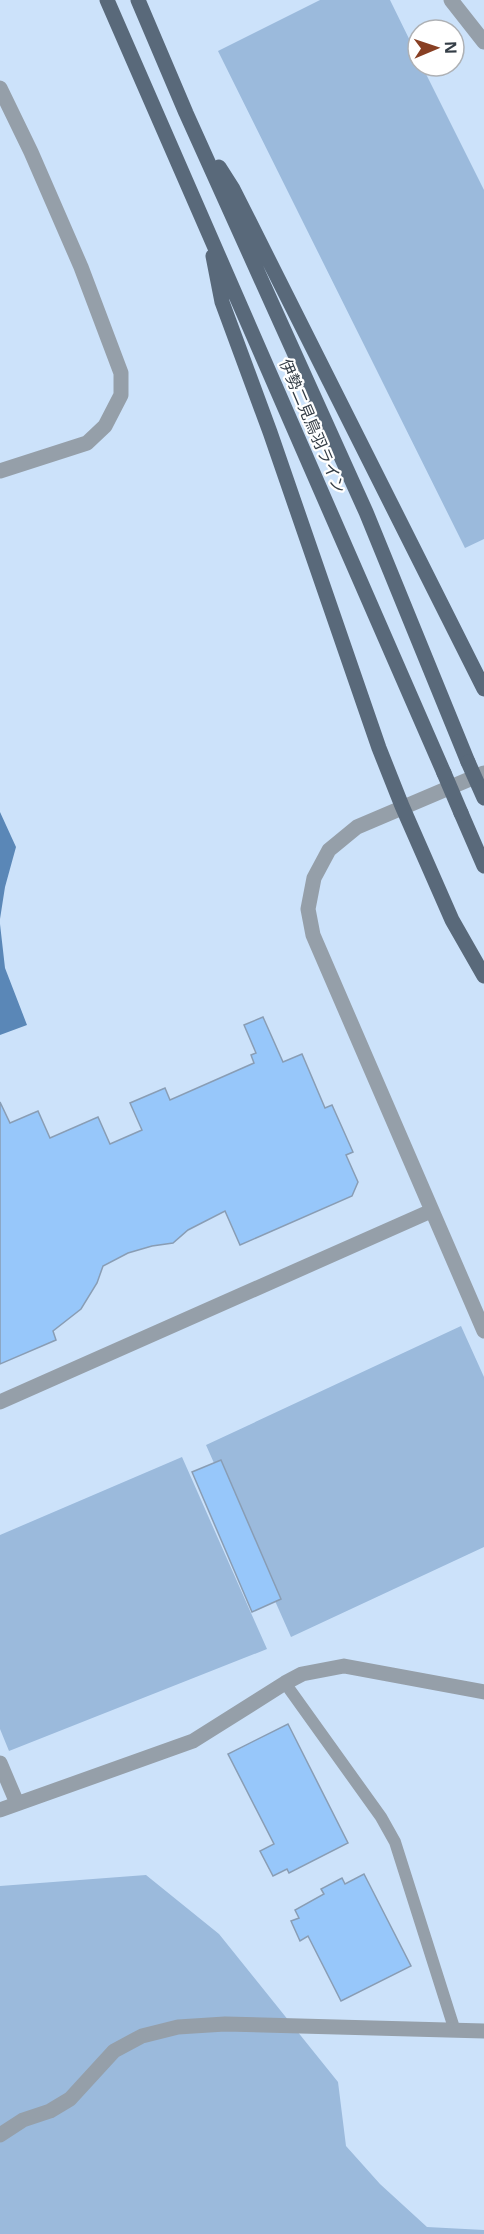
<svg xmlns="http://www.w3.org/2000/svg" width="484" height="2234" viewBox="0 0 484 2234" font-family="'Noto Sans','Noto Sans JP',sans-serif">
<rect width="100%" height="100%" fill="#cce2fa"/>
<path fill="#9bbadc" d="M320,0h70l28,57v9h4l62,124v349l-19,9 -247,-497z
M461,1326l23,51v170l-193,90 -85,-192z
M182,1457l85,192 -258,102 -9,-22v-194z
M146,1875l73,59 119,148 8,64 34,38 47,43 57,3v4h-484v-348z"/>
<path fill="#5a87b7" d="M0,812l16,35 -11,40 -5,32z
M0,924l5,44 22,57 -27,10z"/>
<path fill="#97c7fa" stroke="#899db4" stroke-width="1.5" d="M263,1017l20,45 19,-8 23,54 7,-3 21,47 -7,3 12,27 -6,14 -112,49 -15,-34 -37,19 -15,13 -21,3 -24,7 -25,13 -6,17 -16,26 -28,22 3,9 -56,24v-262l10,21 28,-12 12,27 48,-21 12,27 32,-14 -12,-27 35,-15 5,12 84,-37 -3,-8 5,-2 -12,-28z
M221,1460l60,139 -29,13 -60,-140z
M288,1724l60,119 -59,30 -2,-4 -14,7 -13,-25 14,-7 -46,-90z
M364,1874l47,92 -70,35 -33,-65 -8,5 -9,-20 8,-3 -4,-8 29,-16 -3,-5 21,-11 3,6z"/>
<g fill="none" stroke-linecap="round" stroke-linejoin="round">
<path stroke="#959fa9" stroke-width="12" d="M285,1683l96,134 14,25 60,189"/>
<path stroke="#959fa9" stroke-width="15" d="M451,0l33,42
M0,88l31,64 50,115 40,106v22l-16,31 -18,17 -87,28
M484,773l-127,54 -28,23 -15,28 -6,31 5,26 171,396
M0,1402l431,-191
M0,1763l17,40
M0,1810l193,-69 92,-58 17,-9 42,-8 140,26
M0,2135l23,-15 27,-9 20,-12 44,-48 28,-15 36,-9 47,-3 259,7"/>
<path stroke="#59697a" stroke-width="15" d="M107,0l337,773
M138,0l48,113 180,399 102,250
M219,167l14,22 251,500
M213,256l9,46 48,130 109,316 23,58 50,114 32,56
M461,813l23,53"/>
<path stroke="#59697a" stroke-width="15" d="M468,762l16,36
M444,773l17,40"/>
</g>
<g text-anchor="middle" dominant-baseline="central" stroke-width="4.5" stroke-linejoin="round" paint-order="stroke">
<g font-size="16" fill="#343d46" stroke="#fff">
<text transform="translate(313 426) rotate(67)">伊勢二見鳥羽ライン</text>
</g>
</g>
<g transform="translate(436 48) rotate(88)"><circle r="28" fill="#ffffff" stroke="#aeb1b5" stroke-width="1.5"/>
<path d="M0-4.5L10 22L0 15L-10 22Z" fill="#883f23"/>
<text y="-9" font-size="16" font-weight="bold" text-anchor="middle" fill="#343d46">N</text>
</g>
</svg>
